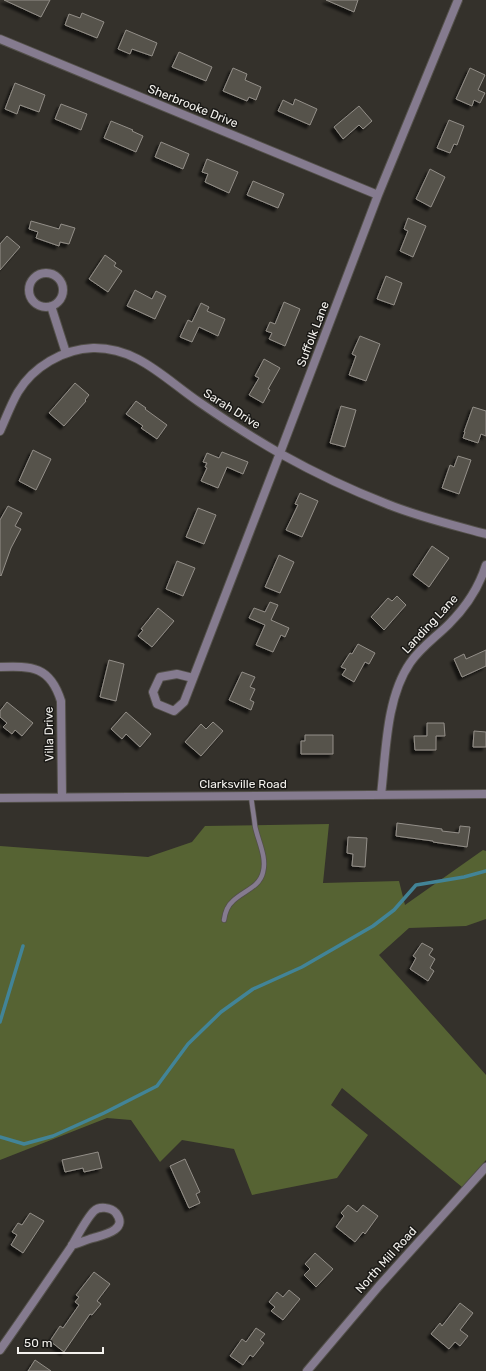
<svg xmlns="http://www.w3.org/2000/svg" width="486" height="1371" viewBox="0 0 486 1371" font-family="Rubik,sans-serif">
<defs>
<filter id="shadow"><feDropShadow dx="-3.5" dy="3.5" stdDeviation="1" flood-color="#0009"/></filter>
</defs>
<rect width="100%" height="100%" fill="#34312b"/>
<path fill="#566333" d="M329,824l-6,59 76,-2 6,24 78,-55 3,1v68l-20,7 -57,2 -30,27 107,120v85l-24,27 -120,-99 -11,17 37,30 -31,43 -85,17 -18,-46 -52,-9 -22,22 -29,-42 -24,-2 -107,42v-314l148,11 44,-15 13,-16z"/>
<g fill="none" stroke-linecap="round" stroke-linejoin="round">
<path stroke="#428497" stroke-width="3.5" d="M0,1022l23,-76
M0,1137l24,7 29,-8 51,-23 53,-27 31,-42 33,-32 32,-23 49,-22 71,-41 21,-16 22,-25 48,-8 22,-6"/>
</g>
<path fill="#56524c" stroke="#938f88" filter="url(#shadow)" d="M4,0h46l-9,17z
M326,0h32l-4,12z
M82,13l22,9 -7,16 -32,-13 4,-11 11,4z
M126,30l31,13 -5,13 -20,-7 -2,5 -12,-5z
M179,52l33,15 -6,14 -34,-14z
M233,68l14,6 -2,6 16,7 -5,13 -7,-3 -2,4 -24,-10z
M470,68l15,7 -7,15 7,3 -5,10 -6,-3 -2,6 -16,-7z
M15,83l30,12 -6,17 -19,-7 -3,9 -12,-5z
M295,99l22,10 -7,16 -32,-14 5,-11 10,5z
M61,104l26,10 -6,16 -26,-11z
M359,106l13,15 -9,8 -4,-4 -16,14 -9,-12z
M449,120l15,6 -7,19 -3,-1 -4,9 -13,-5z
M111,121l22,9 -1,1 11,5 -7,16 -32,-14z
M161,142l28,12 -6,15 -28,-12z
M207,159l31,13 -9,21 -24,-11 3,-8 -6,-2z
M430,169l15,8 -14,30 -15,-8z
M253,181l31,13 -6,14 -31,-13z
M408,218l18,8 -13,31 -13,-6 8,-20 -4,-2z
M31,221l28,8 2,-5 14,4 -6,16 -9,-2 -1,4 -23,-8 2,-6 -9,-3z
M7,236l13,11 -20,23v-26z
M105,255l11,8 -2,3 8,5 -14,21 -19,-13z
M386,276l16,7 -8,22 -17,-6z
M135,290l17,9 4,-8 10,5 -11,23 -28,-13z
M284,302l16,7 -15,37 -16,-7 3,-6 -6,-2 4,-9 5,2z
M201,303l8,4 -2,4 18,8 -7,17 -19,-9 -7,15 -12,-5 8,-17 4,2z
M360,336l20,8 -14,37 -17,-6 7,-19 -4,-2z
M264,359l16,9 -12,21 2,1 -7,13 -14,-8 10,-17 -4,-2z
M75,383l14,12 -4,5 1,1 -22,25 -15,-13z
M136,401l10,7 -1,1 22,16 -10,14 -16,-11 2,-2 -17,-12z
M341,406l15,4 -11,37 -15,-4z
M473,407l13,4v25l-5,-2 -3,9 -15,-5 2,-6h-1z
M33,450l18,9 -15,31 -17,-9z
M222,452l26,10 -5,12 -16,-7 -9,21 -17,-7 6,-13 -2,-1 2,-4 -4,-1 4,-9 12,5z
M458,456l13,4 -12,34 -17,-6 8,-23 4,2z
M300,493l18,8 -16,36 -16,-7 12,-25 -3,-1z
M8,506l14,7 -7,13 6,3 -10,19 -10,28 -1,-1v-55z
M198,508l18,7 -12,29 -18,-7z
M432,546l17,12 -20,29 -16,-12z
M279,555l15,7 -14,31 -15,-6z
M177,561l18,7 -12,28 -17,-7z
M397,596l9,9 -22,25 -13,-13 17,-19 4,3z
M270,602l8,3 -7,15 18,8 -4,9 -4,-2 -8,17 -17,-7 9,-20 -16,-7 5,-10 11,4z
M158,608l16,13 -22,26 -14,-11 5,-6 -2,-1z
M358,644l17,9 -6,11 -4,-2 -11,20 -12,-7 4,-6 -5,-2 9,-14 2,1z
M486,650v16l-24,11 -8,-18 10,-5 2,5z
M109,660l15,4 -8,37 -16,-4z
M242,672l13,5 -5,10 5,2 -5,11 4,2 -3,8 -22,-10z
M7,702l26,21 -11,13 -7,-6 -3,4 -9,-7 4,-4 -7,-6v-6z
M126,712l25,22 -11,13 -14,-13 -4,5 -11,-10z
M213,722l10,9 -22,25 -16,-14 16,-18 5,5z
M427,723h17l1,13h-9v14h-21l-1,-14h13z
M474,731l12,1v15h-13z
M305,735h28v19h-32v-13h4z
M397,823l45,6v2l17,2 1,-7 10,1 -3,20 -34,-5v-1l-37,-5z
M348,837l19,1 -2,29 -13,-1 1,-12 -6,-1z
M422,943l11,6 -4,6 6,4 -5,9 4,3 -6,10 -18,-12 6,-11 -3,-2z
M98,1152l4,16 -18,4 -1,-4 -18,4 -3,-12z
M185,1159l15,33 -4,2 4,9 -11,5 -19,-42z
M348,1205l9,7 6,-7 15,11 -13,18 -2,-2 -8,10 -19,-15 8,-11 -3,-3z
M30,1213l14,8 -21,32 -12,-8 6,-10 -5,-3 6,-9 4,2z
M315,1253l18,16 -17,18 -12,-12 6,-6 -5,-5z
M94,1272l16,12 -13,17 4,3 -9,11 -2,-1 -26,38 -14,-11 10,-15 3,2 16,-23 -4,-3 4,-5 -3,-2z
M289,1290l11,9 -17,21 -12,-9 4,-4 -6,-5 8,-10 6,5z
M460,1303l13,10 -13,17 8,6 -8,10 -5,-4 -6,7 -18,-15 9,-11 2,3z
M256,1328l9,6 -5,6 4,3 -11,14 -3,-2 -7,10 -13,-9 12,-17 4,3z
M35,1360l16,11h-23z"/>
<g fill="none" stroke-linecap="round" stroke-linejoin="round">
<defs>
<path id="service" d="M224,920c1,-7 3,-14 9,-19 10,-10 27,-14 30,-29 4,-15 -5,-31 -8,-46 -1,-10 -3,-20 -4,-31"/>
<path id="minor" d="M0,39l378,156
M29 290a17 17 0 1 1 34 0a17 17 0 1 1-34 0Z
M51,306l15,47
M0,431c6,-13 11,-27 18,-39 15,-25 45,-43 75,-44 44,-1 72,31 106,54 26,18 54,36 82,52 34,19 70,36 106,50 32,13 66,21 99,30
M0,667c32,-1 50,-1 61,34l1,96
M193,678l-16,-4 -17,3 -7,15 4,12 17,7 10,-9 96,-249 98,-258 80,-195
M381,795c5,-43 5,-97 29,-132 11,-16 26,-26 39,-39 16,-16 30,-37 37,-59
M0,798l486,-4
M0,1350c24,-34 47,-68 71,-103 6,-10 15,-28 23,-36 5,-5 17,-4 22,2 13,17 -13,22 -23,25 -7,2 -14,5 -21,7
M307,1371l72,-85 107,-119"/>
</defs>
<use href="#service" stroke="#53504a" stroke-width="6"/>
<use href="#minor" stroke="#53504a" stroke-width="10"/>
<use href="#service" stroke="#857b8f" stroke-width="4.5"/>
<use href="#minor" stroke="#857b8f" stroke-width="8"/>
</g>
<g text-anchor="middle" dominant-baseline="central" stroke-width="3" stroke-linejoin="round" paint-order="stroke">
<g font-size="12" fill="#f4f2ee" stroke="#1a1916">
<text transform="translate(193 106) rotate(22)">Sherbrooke Drive</text>
<text transform="translate(313 334) rotate(-69)">Suffolk Lane</text>
<text transform="translate(232 409) rotate(32)">Sarah Drive</text>
<text transform="translate(430 624) rotate(-47)">Landing Lane</text>
<text transform="translate(49 734) rotate(-91)">Villa Drive</text>
<text x="243" y="784">Clarksville Road</text>
<text transform="translate(386 1260) rotate(-48)">North Mill Road</text>
</g>
</g>
<path d="M18 1347v6h85v-6" fill="none" stroke="#f4f2ee" stroke-width="2"/>
<text x="24" y="1347" font-size="12" fill="#f4f2ee" stroke="#1a1916" stroke-width="3" paint-order="stroke">50 m</text>
</svg>
